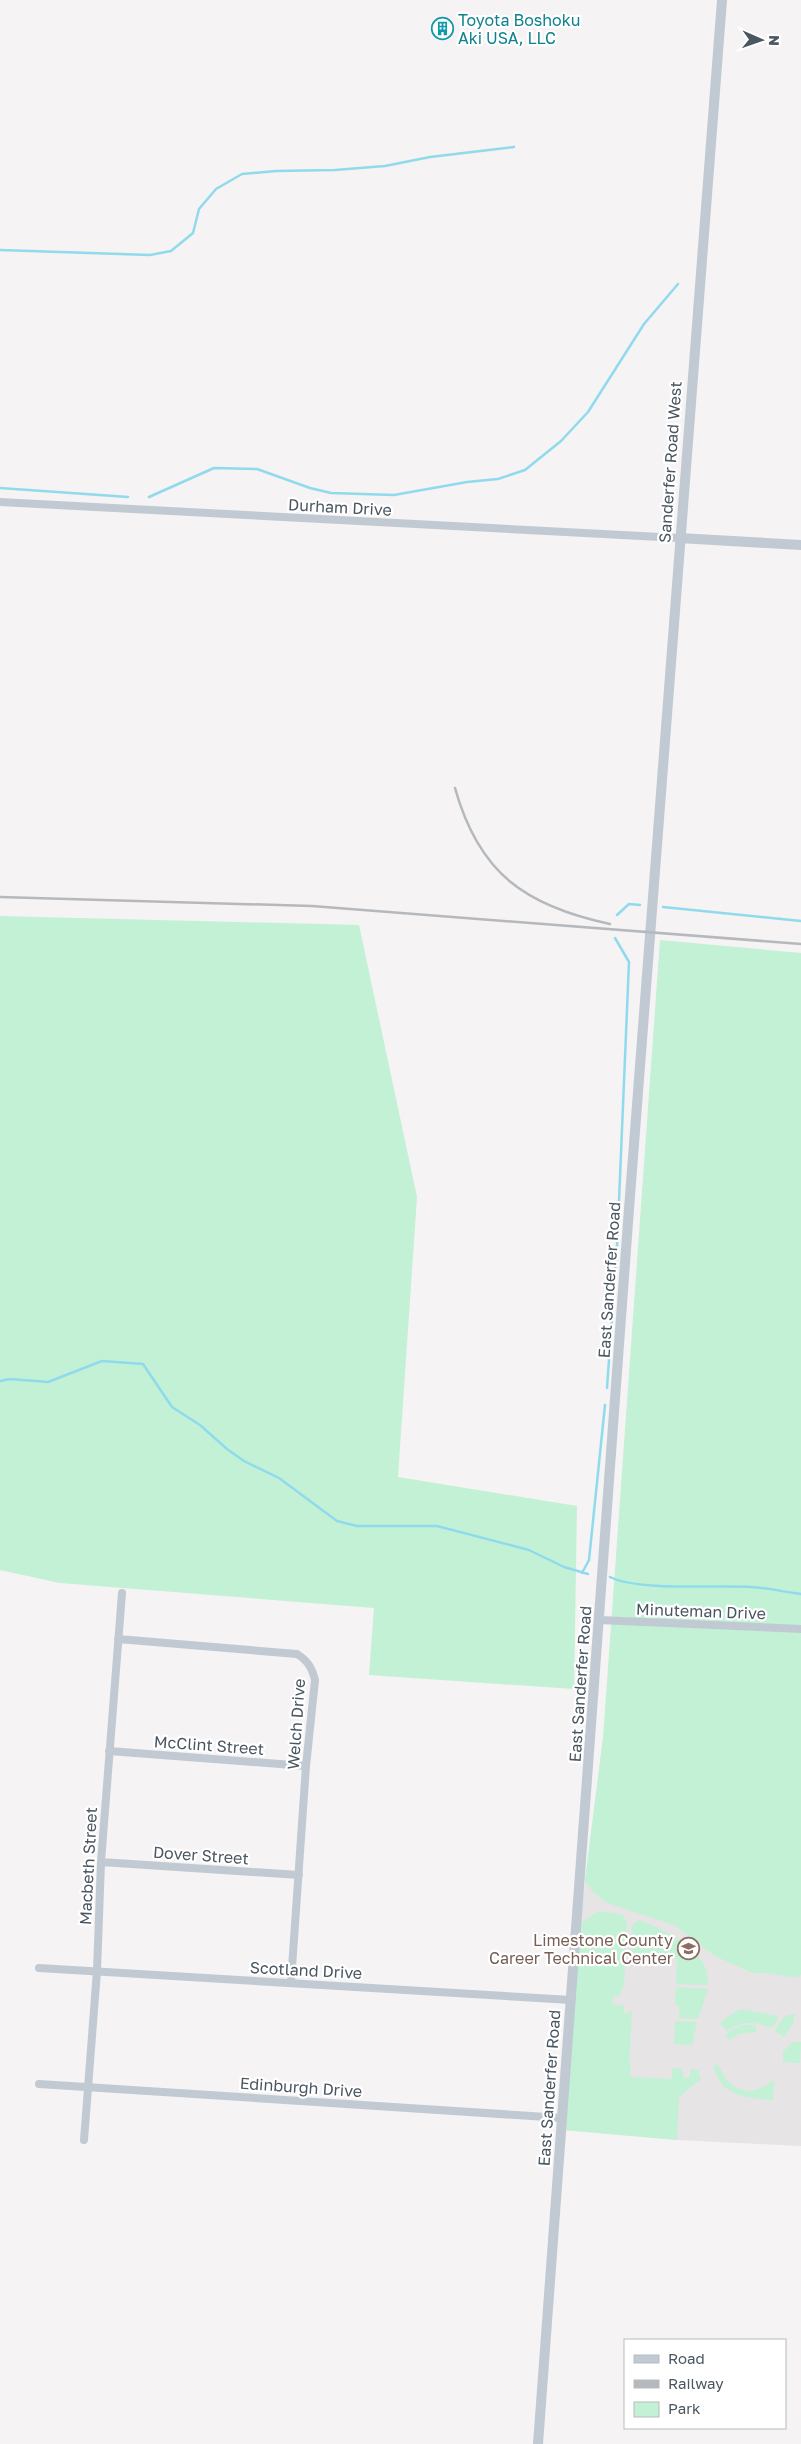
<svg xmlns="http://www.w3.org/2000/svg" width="801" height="2444" viewBox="0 0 801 2444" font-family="'Golos Text',sans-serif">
<rect width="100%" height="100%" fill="#f5f3f3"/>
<path fill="#e6e4e5" d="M603,1738l198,13v395l-124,-6 -113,-10 16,-209z"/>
<path fill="#c3f1d5" d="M0,916l359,9 58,272 -19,280 179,29 -3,183 -205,-14 5,-67 -314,-25 -60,-13z
M660,940l141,13v1022l-5,3 -27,-5h-16l-38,-17 -41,-31 -69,-23 -13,-11 -7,-11 18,-142z
M599,1911l24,4 4,8 -3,62 -5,11 -6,1 -1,7 12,2v8l8,-3 -3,51h2l-1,15 42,2v-11l10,1 2,9h5l2,-9 7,1 3,9 -22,18 -2,43 -113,-10 17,-207z
M639,1920c27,11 72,30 69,65l-32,-1 1,-25 -46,-2 1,-32z
M676,1987l32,2 -10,30 -19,-1v-13h-4z
M740,2009l38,7 1,2 -8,10c-17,-7 -29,-7 -45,3l-6,-9z
M795,2014l-2,9 -9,14 -8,-5 -1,-3 10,-13z
M675,2021l22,1 -5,23 -18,-1z
M743,2025h12l1,7 -18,2 -8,6 -4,-3 3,-6z
M792,2042h9l-1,21 -17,-1v-10z
M716,2064c5,4 6,9 10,15 13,17 35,14 48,0l-1,21c-26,-2 -53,-3 -59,-34z"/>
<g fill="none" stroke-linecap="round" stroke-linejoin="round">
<path stroke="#90daee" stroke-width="2.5" d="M0,250l150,5 21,-4 22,-18 6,-24 17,-20 26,-15 34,-3 59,-1 50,-4 45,-9 84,-10
M0,488l128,9
M149,497l65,-29 43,1 53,19 21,5 63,2 73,-13 31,-3 27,-9 36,-29 27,-29 56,-88 34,-40
M663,907l138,14
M617,915l12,-11 11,1
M615,938l14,24 -10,239
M0,1381l10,-2 38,3 54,-21 41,3 29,43 28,18 27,24 17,12 35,17 58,43 20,5h80l92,24 35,17 24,7
M607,1388l12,-171
M582,1573l7,-13 16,-155
M610,1577c27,14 107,8 141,10 17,1 34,5 50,7"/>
<path stroke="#c1cad2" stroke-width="8" d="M0,502l679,36
M599,1620l202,9
M118,1639l179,15c11,7 15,14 18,26l-9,86 -15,216
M109,1751l197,15
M101,1862l198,13
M39,1968l532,32
M39,2084l523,34
M84,2140l13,-169 4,-109 21,-269"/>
<path stroke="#c1cad2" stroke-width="10" d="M679,538l122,7
M538,2444l91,-1235 93,-1209"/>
<path stroke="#b5b8bd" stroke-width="2.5" d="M455,788c24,86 71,118 155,136
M0,897l312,9 489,38"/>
</g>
<defs>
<symbol id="building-ring" viewBox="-11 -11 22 22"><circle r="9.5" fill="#fff" stroke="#0f9aa8" stroke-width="1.5"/><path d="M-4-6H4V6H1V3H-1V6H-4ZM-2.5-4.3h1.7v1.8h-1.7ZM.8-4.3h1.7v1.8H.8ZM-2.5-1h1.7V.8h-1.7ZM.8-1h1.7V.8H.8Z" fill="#0f9aa8"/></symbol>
<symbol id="school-ring" viewBox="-11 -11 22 22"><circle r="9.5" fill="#fff" stroke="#8d6e63" stroke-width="1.5"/><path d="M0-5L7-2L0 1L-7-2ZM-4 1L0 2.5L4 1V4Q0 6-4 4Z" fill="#8d6e63"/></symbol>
</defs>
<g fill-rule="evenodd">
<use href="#building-ring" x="430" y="16" width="25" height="25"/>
<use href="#school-ring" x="676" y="1936" width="25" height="25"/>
</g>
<g text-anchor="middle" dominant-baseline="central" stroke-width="4.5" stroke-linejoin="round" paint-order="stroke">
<g font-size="16" fill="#0d838f" stroke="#fff" text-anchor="start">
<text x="458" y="20">Toyota Boshoku<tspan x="458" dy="18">Aki USA, LLC</tspan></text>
</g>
<g font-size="16" fill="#4a5661" stroke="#fff">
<text transform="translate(670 462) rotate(-86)">Sanderfer Road West</text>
<text transform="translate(340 507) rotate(3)">Durham Drive</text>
<text transform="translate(609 1280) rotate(-86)">East Sanderfer Road</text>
<text transform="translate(701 1611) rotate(2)">Minuteman Drive</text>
<text transform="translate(580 1684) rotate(-86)">East Sanderfer Road</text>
<text transform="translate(296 1724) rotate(-86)">Welch Drive</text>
<text transform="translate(209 1745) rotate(4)">McClint Street</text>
<text transform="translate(201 1855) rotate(4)">Dover Street</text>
<text transform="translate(88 1866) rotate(-87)">Macbeth Street</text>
<text transform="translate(306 1970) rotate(3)">Scotland Drive</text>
<text transform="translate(301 2087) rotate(4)">Edinburgh Drive</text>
<text transform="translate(549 2088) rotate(-86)">East Sanderfer Road</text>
</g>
<g font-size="16" fill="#785e54" stroke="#fff" text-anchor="end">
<text x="673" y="1940">Limestone County<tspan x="673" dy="18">Career Technical Center</tspan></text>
</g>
</g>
<rect x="624" y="2339" width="162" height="90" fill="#ffffff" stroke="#b7bbc0"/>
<rect x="634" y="2355" width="25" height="8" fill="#c1cad2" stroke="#b7bbc0"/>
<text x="668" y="2364" font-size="15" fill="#4a5661">Road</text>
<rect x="634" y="2380" width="25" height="8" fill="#b5b8bd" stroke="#b7bbc0"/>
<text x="668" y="2389" font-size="15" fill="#4a5661">Railway</text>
<rect x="634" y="2402" width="25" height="15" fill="#c3f1d5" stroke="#b7bbc0"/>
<text x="668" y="2414" font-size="15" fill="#4a5661">Park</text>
<g transform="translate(761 40) rotate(92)" stroke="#ffffff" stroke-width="4" paint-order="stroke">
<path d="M0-4L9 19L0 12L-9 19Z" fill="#4a5661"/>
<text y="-8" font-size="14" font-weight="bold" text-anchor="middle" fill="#4a5661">N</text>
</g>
</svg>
